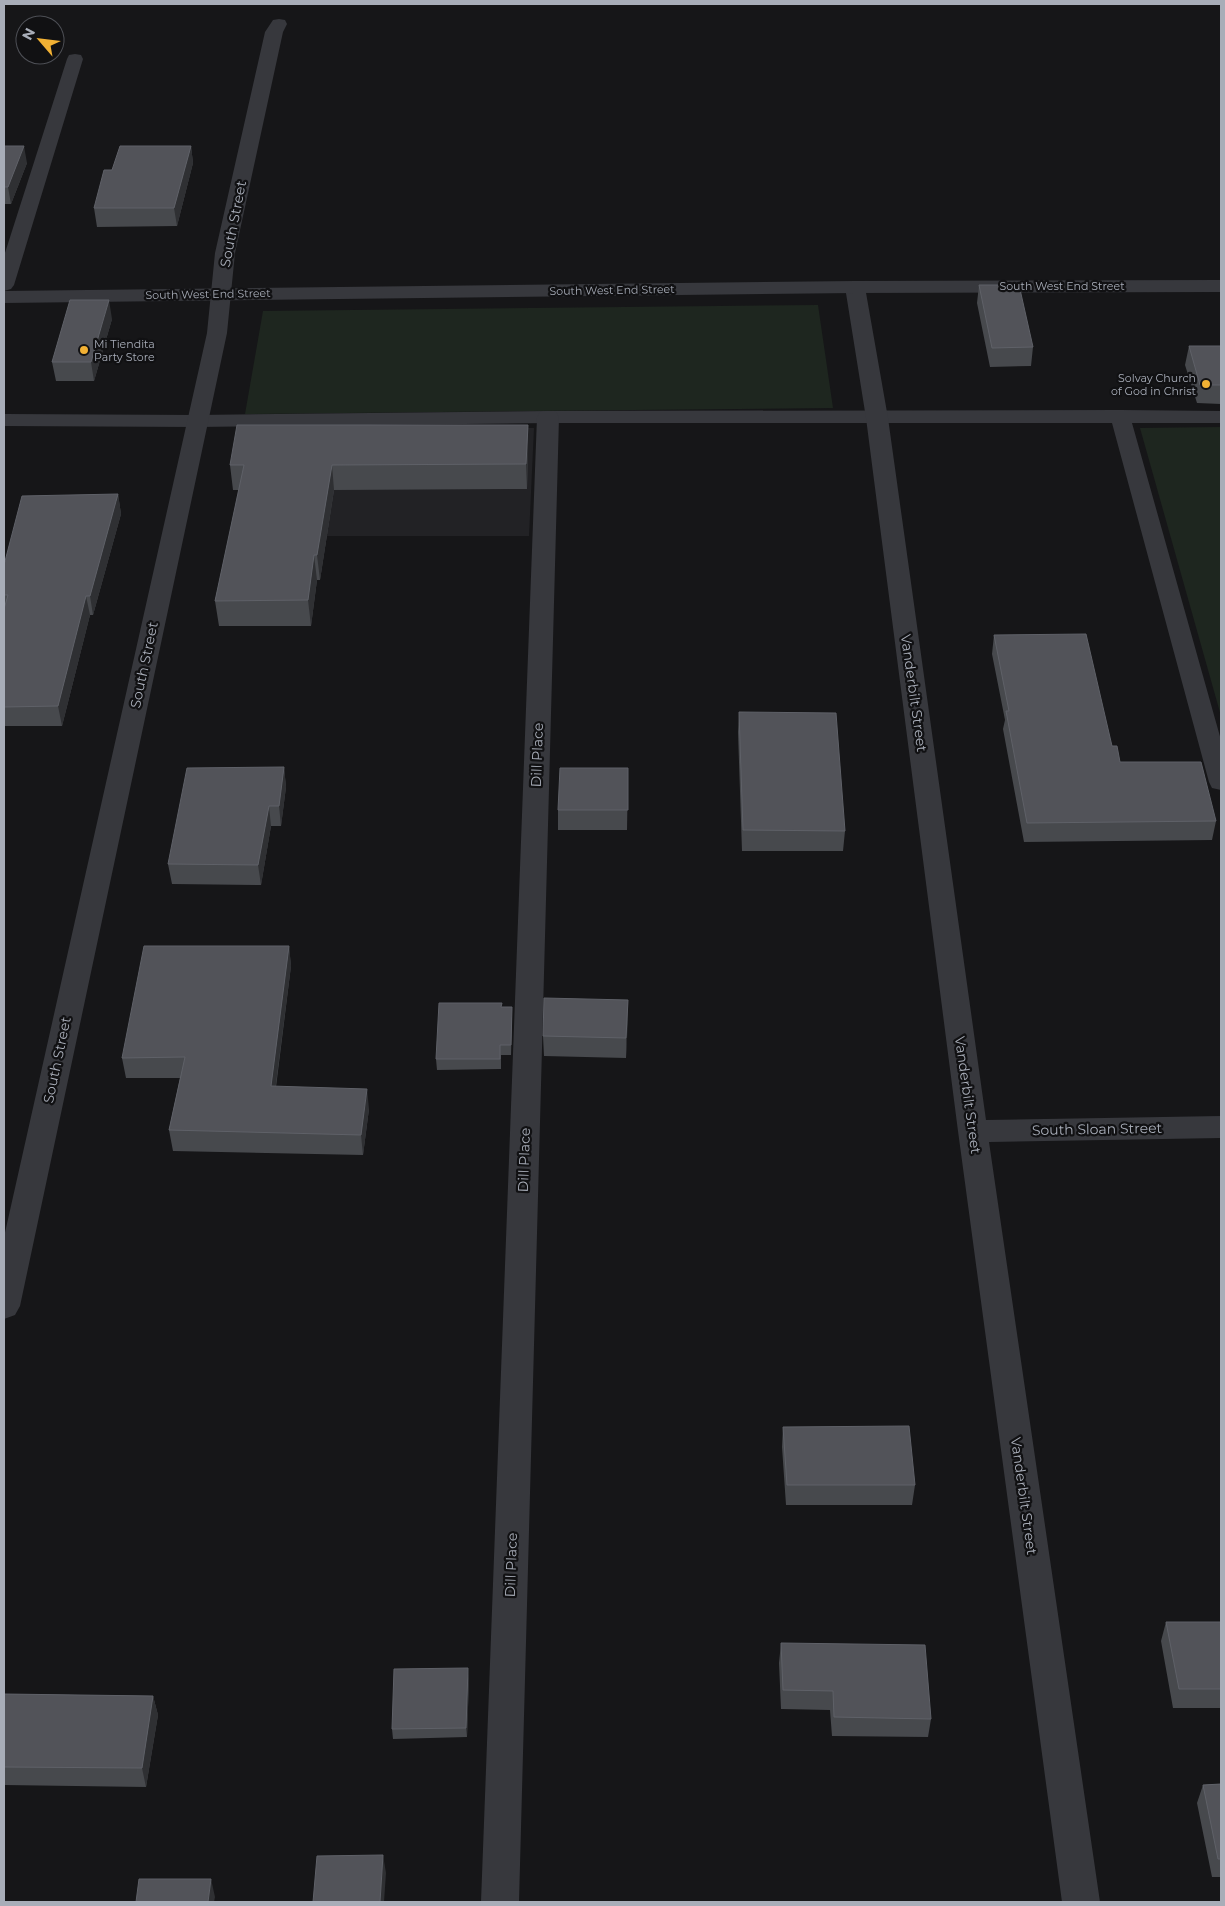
<svg xmlns="http://www.w3.org/2000/svg" width="1225" height="1906" viewBox="0 0 1225 1906" font-family="Montserrat,sans-serif">
<rect width="100%" height="100%" fill="#161618"/>
<path fill="#222225" d="M250,428h284l-5,108h-300z"/>
<path fill="#1e261f" d="M818,305l15,103 -588,6 18,-103z
M1221,427v289l-81,-288z"/>
<g fill="none" stroke-linecap="round" stroke-linejoin="round">
<path fill="#37383d" fill-rule="evenodd" d="M75,54l6,1 2,4 -69,226 -3,4 -7,2v-35l63,-197 2,-4z
M1120,410l101,1v12h-89l89,317v50l-9,-2 -3,-6 -97,-359h-564l-351,4 -193,-1v-12l193,1 351,-4z"/>
<path fill="#37383d" fill-rule="evenodd" d="M279,19l6,1 2,4 -4,8 -48,221 -8,80 -207,973 -5,9 -11,4v-82l203,-904 8,-80 50,-221 8,-12z
M855,281l7,2 3,4 23,131 98,702 235,-4v22l-232,4 111,760h-38l-104,-771 -92,-713 -21,-131 3,-4z
M548,411l8,1 3,5 -40,1485h-38l56,-1485 3,-5z"/>
<path fill="#37383d" fill-rule="evenodd" d="M1221,280v12l-366,1 -851,10v-12l851,-10z"/>
</g>
<path fill="#47494d" d="M4,146l23,17 -16,41h-7z
M191,146l2,17 -16,63 -80,1 -3,-19z
M979,285l54,62 -2,19 -41,1 -13,-64z
M112,319l-18,62h-38l-4,-19z
M1189,346h32v58l-24,-1 -12,-38z
M528,425v24l-1,40 -193,1 -14,90h-3l-6,46h-92l-4,-25 24,-111h-6l-3,-25z
M118,494l3,20 -28,101h-3l-28,111h-58v-161z
M994,635l118,111 8,16 96,59 -4,19 -188,2 -21,-113 2,-9 -13,-66z
M739,712l106,119 -2,20h-101l-4,-119z
M284,767l2,20 -5,39h-10l-10,59 -89,-1 -4,-20z
M628,768l-1,62h-69v-20z
M289,946l2,20 -15,121 93,22 -6,46 -190,-4 -4,-21 11,-52h-54l-4,-20z
M628,1000l-2,58 -82,-2 -1,-20z
M502,1007l10,11 -1,37h-10v14l-64,1 -1,-11z
M783,1427l132,58 -3,20h-126l-4,-58z
M1166,1622h55v86h-48l-12,-67z
M781,1643l150,76 -3,18 -96,-1 -2,-26 -49,-1 -2,-46z
M469,1678l-2,59 -74,2 -1,-10z
M4,1694l149,2 5,19 -12,72 -142,-2z
M1221,1784v93h-9l-15,-74 6,-18z"/>
<path fill="#2f3033" d="M24,146l3,17 -16,41 -3,-17z
M191,146l2,17 -16,63 -3,-18z
M109,300l3,19 -18,62 -3,-19z
M528,425v24l-1,40 -1,-25z
M332,465l2,25 -14,90 -3,-25z
M118,494l3,20 -28,101 -3,-19z
M314,555l3,25 -6,46 -3,-26z
M86,596l4,19 -28,111 -4,-20z
M284,767l2,20 -5,39 -2,-20z
M269,806l2,20 -10,59 -3,-20z
M289,946l2,20 -18,141 -2,-21z
M628,1000v21l-2,37v-20z
M367,1089l2,20 -6,46 -2,-20z
M468,1668l1,10 -2,59 -1,-9z
M153,1696l5,19 -12,72 -4,-19z
M383,1855l3,18 -2,29h-4z
M211,1879l4,18 -1,5h-6z"/>
<path fill="#525359" stroke="#5f6168" d="M4,146h20l-16,41h-4z
M120,146h71l-17,62h-80l10,-38h8z
M979,285h40l14,62 -41,1z
M70,300h39l-18,62h-39z
M1189,346h32v39h-21z
M237,425h291l-2,39 -194,1 -15,90h-3l-6,45 -93,1 29,-136h-14z
M118,494l-28,102h-4l-28,110 -54,1v-98l4,-14h-4v-30l18,-69z
M1086,634l26,112h5l3,16h81l15,59 -189,2 -21,-112h3l-15,-76z
M739,712l97,1 9,118 -102,-1z
M284,767l-5,39h-10l-11,59 -90,-1 19,-96z
M560,768h68v42h-70z
M144,946h145l-18,140 96,3 -6,46 -192,-5 16,-73 -63,1z
M544,998l84,2 -2,38 -83,-2z
M439,1003h63l-1,4h11l-1,38h-11v14h-64z
M909,1426l6,59h-128l-4,-58z
M1166,1622h55v67h-42z
M781,1643l144,2 6,74 -97,-2 -1,-26 -50,-1z
M468,1668l-2,60 -74,1 2,-60z
M4,1694l149,2 -11,72 -138,-1z
M1221,1784v75h-3l-15,-74z
M383,1855l-3,47h-67l4,-46z
M139,1879h72l-3,23h-72z"/>
<g fill="#f2b134" stroke="#111113" stroke-width="2">
<circle cx="84" cy="350" r="5"/>
<circle cx="1206" cy="384" r="5"/>
</g>
<g text-anchor="middle" dominant-baseline="central" stroke-width="4.5" stroke-linejoin="round" paint-order="stroke">
<g font-size="11" fill="#a8adb8" stroke="#111113">
<text x="1062" y="286">South West End Street</text>
<text transform="translate(612 290) rotate(-1)">South West End Street</text>
<text transform="translate(208 294) rotate(-1)">South West End Street</text>
</g>
<g font-size="11" fill="#a8adb8" stroke="#111113" text-anchor="start">
<text x="94" y="344">Mi Tiendita<tspan x="94" dy="13">Party Store</tspan></text>
<text x="1196" y="378" text-anchor="end">Solvay Church<tspan x="1196" dy="13">of God in Christ</tspan></text>
</g>
<g font-size="14" fill="#a8adb8" stroke="#111113">
<text transform="translate(233 224) rotate(-79)">South Street</text>
<text transform="translate(144 665) rotate(-78)">South Street</text>
<text transform="translate(914 693) rotate(82)">Vanderbilt Street</text>
<text transform="translate(537 755) rotate(-88)">Dill Place</text>
<text transform="translate(57 1060) rotate(-78)">South Street</text>
<text transform="translate(968 1095) rotate(82)">Vanderbilt Street</text>
<text transform="translate(1097 1129) rotate(-1)">South Sloan Street</text>
<text transform="translate(524 1160) rotate(-88)">Dill Place</text>
<text transform="translate(1024 1496) rotate(82)">Vanderbilt Street</text>
<text transform="translate(511 1565) rotate(-88)">Dill Place</text>
</g>
</g>
<rect width="1225" height="1906" fill="none" stroke="#a8adb8" stroke-width="10"/>
<g transform="translate(40 40) rotate(298)"><circle r="24" fill="#111113" stroke="#4d4f55"/>
<path d="M0-4L9 19L0 12L-9 19Z" fill="#f2b134"/>
<text y="-8" font-size="14" font-weight="bold" text-anchor="middle" fill="#a8adb8">N</text>
</g>
</svg>
